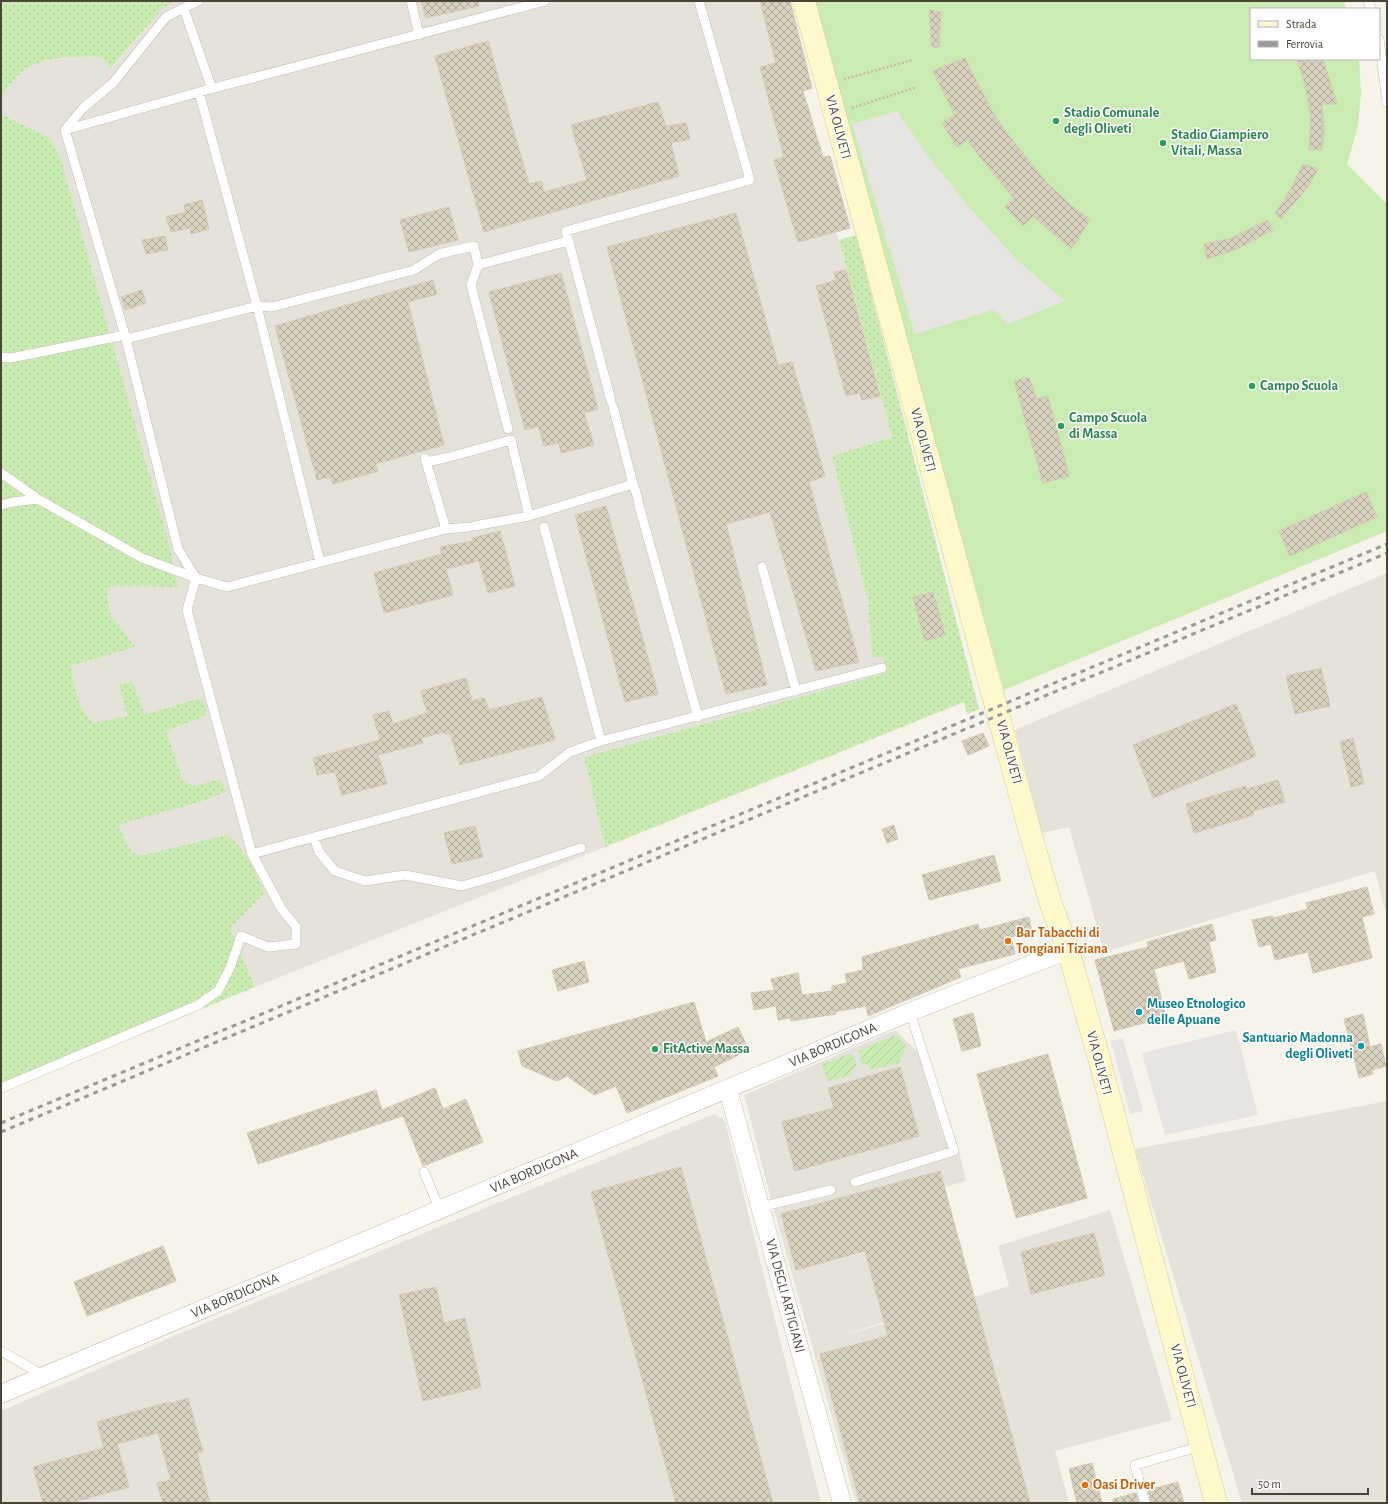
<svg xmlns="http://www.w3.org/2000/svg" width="1388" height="1504" viewBox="0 0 1388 1504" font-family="'Alegreya Sans',sans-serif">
<defs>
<pattern id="grass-dots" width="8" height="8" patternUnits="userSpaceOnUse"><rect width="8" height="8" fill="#caebb2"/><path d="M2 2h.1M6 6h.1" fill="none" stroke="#afcb9a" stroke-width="1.8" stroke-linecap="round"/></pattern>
<pattern id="garden-furrows" width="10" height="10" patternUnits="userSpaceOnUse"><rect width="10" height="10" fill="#caebb2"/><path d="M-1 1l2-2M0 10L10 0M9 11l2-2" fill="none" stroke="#afcb9a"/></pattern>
<pattern id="building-cross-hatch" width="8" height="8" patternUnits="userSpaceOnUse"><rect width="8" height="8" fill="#d8d1bf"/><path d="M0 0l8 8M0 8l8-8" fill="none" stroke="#b1ab9c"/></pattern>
</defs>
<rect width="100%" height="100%" fill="#f5f3ea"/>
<path fill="#e5e2db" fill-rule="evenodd" d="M175,1h599l118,436 -60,19 36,146 4,55 11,-1 3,17 -302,84 21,90 -350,140 -25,-59 -4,-93 -83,20 -11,-2 -15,-29 86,-23 23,-9 -6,-13 -27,7 -10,-6 -17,-49 40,-15 -6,-18 -56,18 -11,-34 -14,2 8,32 -34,7 -8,-7 -8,-19 -6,-31 63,-19 -24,-33 -3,-21 5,-7 66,1 -128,-449 -49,-24v-16l19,-26 18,-10 42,-6 21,1 11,11 50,-59z
M1387,573v344l-12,-46 -271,81 -35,-125 -27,6 -27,-103z
M895,1030l23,22 26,86 11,-3 11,46 -22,6 30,110 35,-11 -11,-40 112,-36 62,210 -117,31 14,52h-213l-88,-315 -24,-93zM919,1236l-98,29 44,-14zM942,1306v1l-105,30 47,-15z
M1387,1101v402h-145l-107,-354z
M714,1114l11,7 96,382h-820v-92l180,-78z"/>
<path fill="url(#grass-dots)" d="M14,1h161l-13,8 -51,59 -10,-11c-23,-1 -63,-1 -81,16 -7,7 -13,17 -19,25v-95z
M1,114l49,24 11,22 110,392 7,35 -66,-1 -5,7 3,21 25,33 -64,19c4,20 6,43 22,57l34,-7 -8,-32 14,-2 11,33 56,-17 6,9v9l-40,15 17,49 10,6 27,-7 6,13 -23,9 -85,24 14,28 11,2 83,-20c19,12 29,37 38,58l-34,35 25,59 -254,104z
M856,235l123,474 -12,5 -3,-12 -359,145 -21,-90 302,-84 -3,-16h-11l-4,-55 -36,-146 60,-19 -53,-197z"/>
<path fill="url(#garden-furrows)" d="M895,1035l11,10 -7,18 -28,7 -4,-6h-5l-4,-13z
M852,1053l5,14 -5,3v5l-24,6 -6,-17z"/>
<path fill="#caebb2" d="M812,1h532l2,8h-95v50h108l2,34 -3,33 -11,38 40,40v327l-383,159z"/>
<path fill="#e7e5e1" d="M897,111l31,45 41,51 48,53 48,41 -57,23 -15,-14 -78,24 -63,-210z
M1236,1030l22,85 -93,20 -23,-82z
M1123,1038l20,73 -13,3 -19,-73z"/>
<path fill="url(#building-cross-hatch)" stroke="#d3cab2" d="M421,1h57l1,5 -53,12z
M760,1h30l22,87 -9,3 20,66 7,-1 20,72 -52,14 -24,-82 10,-3 -24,-90 16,-4z
M929,10l12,2 -2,35h-7z
M488,41l41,143 12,-3 3,11 43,-12 -16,-55 87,-23 8,24 20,-3 4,16 -19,4 8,33 -195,56 -49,-176z
M965,58l27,53 17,25 38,47 25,23 18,14 -19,29 -38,-33 -10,10 -18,-19 9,-9 -35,-42 -11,-16 -11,7 -15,-24 13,-8 -22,-44z
M1297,59h26l14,45h-15l2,27 -2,18 -13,1 2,-34 -6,-31z
M1303,164l15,5 -11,19 -26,31 -6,-5 17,-27z
M202,200l7,29 -18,5 -1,-6 -19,4 -5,-15 20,-5 -2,-7z
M449,207l9,33 -49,12 -9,-32z
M736,213l42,152 14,-3 33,114 -16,6 50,180 -43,9 -46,-159 -44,12 41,161 -41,9 -119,-447z
M1268,220l5,10 -36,19 -30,10 -3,-15 26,-5z
M165,236l3,14 -22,4 -4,-14z
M846,270l34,126 -18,4 -2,-7 -14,3 -30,-110 20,-6 -2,-8z
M561,273l37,136 -14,4 10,32 -33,8 -2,-10 -15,3 -6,-20 -13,4 -36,-138z
M433,280l4,14 -29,8 36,143 -69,19 3,7 -45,13 -3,-7 -13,3 -42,-154z
M142,290l4,13 -21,7 -4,-13z
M1029,377l7,22 12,-3 21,80 -26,7 -29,-102z
M1366,492l11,25 -87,39 -11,-25z
M606,506l52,188 -33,8 -50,-187z
M500,531l15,55 -27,7 -9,-32 -33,8 7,26 -69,18 -10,-40 68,-19 -2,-7 33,-6 -1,-3z
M933,592l12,43 -20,6 -12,-44z
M1321,668l9,38 -35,8 -9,-38z
M466,678l6,23 12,-3 5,12 53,-13 13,43 -95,25 -10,-32 -5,1 -1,-2 -23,6 2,5 -45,12 9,29 -45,11 -7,-23 -18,3 -4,-17 67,-18 -7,-25 16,-4 4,13 34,-11 -6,-22z
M1236,704l20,52 -103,42 -20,-53z
M983,733l6,13 -21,9 -6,-14z
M1353,738l11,46 -13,3 -11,-45z
M1278,780l7,22 -32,9 1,4 -60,18 -8,-29 60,-18 1,3z
M894,825l4,14 -11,4 -5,-14z
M475,826l8,31 -31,7 -8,-31z
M994,855l7,26 -72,19 -7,-25z
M1367,887l7,27 -12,3 10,41 -59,15 -5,-21 -33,8 -4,-16 -12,3 -7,-27 20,-4 1,2 35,-9 -2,-6z
M1029,917l3,15 -21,5 4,17 -57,15 3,8 -93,39 -2,-10 -31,6 1,2 -45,7 -1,-3 -12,2 -2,-14 -22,4 -3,-17 23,-3 -3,-11 27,-6 4,22 30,-4v-5l15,-3 -2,-9 18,-4 -1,-13 116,-33 2,6z
M1212,924l4,16 -7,2 7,30 -27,7 -5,-18 -30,8 12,48 -52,14 -19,-71 53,-13 -1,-5z
M584,961l5,21 -31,9 -6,-21z
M694,1002l12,40 32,-15 11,23 -35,17 4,9 -91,37 -11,-27 -22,9 -27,-19 -10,5 -35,-15 -4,-15z
M973,1013l8,33 -19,5 -9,-32z
M1363,1014l7,33 11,-3 5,22 -14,4 1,4 -14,4 -15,-59z
M1048,1054l39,144 -71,20 -39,-144z
M900,1067l19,69 -124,35 -13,-49 52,-14 -6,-20z
M435,1088l8,21 23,-10 17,43 -60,24 -20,-50 -145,48 -11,-31 129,-43 6,20z
M681,1167l92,336h-97l-85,-311z
M940,1171l15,55 75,277h-170l-40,-149 68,-18 -23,-85 -69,19 -15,-56z
M1094,1233l11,42 -74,19 -10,-42z
M163,1246l13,35 -89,35 -13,-34z
M436,1287l8,36 21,-5 16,69 -58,14 -24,-106z
M188,1398l15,54 -6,1 13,50h-47l-6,-20 14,-3 -13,-47 -41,11 12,43 -59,16h-27l-10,-36 71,-19 -7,-26 72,-20v2z
M1092,1463l10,40h-25l-8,-34z
M1178,1482l6,21h-33l-3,-13z
M1136,1493l3,10h-26v-4z"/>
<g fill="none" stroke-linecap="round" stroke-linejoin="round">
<defs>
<path id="lane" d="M411,1l8,34
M1368,1l3,8
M184,9l28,80
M1379,39l8,64
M199,92l58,214 15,1 142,-37 25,-16 35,-8 4,19 90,-24
M65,130l18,-22 30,-25 53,-66 32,-16
M478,265l-7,20 37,144
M126,339l52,210 18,29
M1,357l10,1 114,-23
M611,401l-45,-170 184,-51 -51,-179
M453,456l58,-16 18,76 -55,10
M425,458l21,71 -219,58 -31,-9 -9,32 65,244 287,-78 31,-24 31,-11 281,-73
M427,462l22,-5
M1,473l37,26 104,59 54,20
M633,484l5,14
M638,502l60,215
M1,505l12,-3 25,-3
M529,516l104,-32 -20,-78
M544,527l57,214
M446,529l23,-2
M320,562l-63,-256 -131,33 -61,-209 134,-38 346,-91
M762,567l34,124
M314,837l5,15 16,19 30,10 40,-6 57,11 38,-11 81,-27
M1,1088l197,-83 20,-14 12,-23 11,-32 27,11 28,-3v-17l-15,-19 -29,-54
M424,1172l16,38
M855,1182l99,-31 -44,-139
M760,1207l71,-17
M1,1351l43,25
M1145,1503l-10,-38 66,-19"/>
<path id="street" d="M728,1090l114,413
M1,1394l909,-382 158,-62"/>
<path id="secondary" d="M804,1l228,838 18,62 18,49 31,108 117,445"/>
</defs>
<use href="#lane" stroke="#c1bdac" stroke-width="10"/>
<use href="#street" stroke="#c1bdac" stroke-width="19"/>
<use href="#secondary" stroke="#d7cd98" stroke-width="23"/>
<path stroke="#c4ba9c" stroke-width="2.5" stroke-dasharray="2 2" stroke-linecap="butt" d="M844,79l69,-19
M852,108l65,-21"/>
<use href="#lane" stroke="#fff" stroke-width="9"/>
<use href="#street" stroke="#fff" stroke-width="18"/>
<use href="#secondary" stroke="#fff8ca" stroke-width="22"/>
<path stroke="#999" stroke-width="3" stroke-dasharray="5 5" stroke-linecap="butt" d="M1,1123l1386,-579
M1,1132l1386,-579"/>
</g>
<g fill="#2e9e5b" stroke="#fff" stroke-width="1.5">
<circle cx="1056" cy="121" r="4"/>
<circle cx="1163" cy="143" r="4"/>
<circle cx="1252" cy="386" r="4"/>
<circle cx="1061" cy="426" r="4"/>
<circle cx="655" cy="1049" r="4"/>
</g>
<g fill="#e8710a" stroke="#fff" stroke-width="1.5">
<circle cx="1008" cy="941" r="4"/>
<circle cx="1085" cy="1485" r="4"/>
</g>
<g fill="#0f9aa8" stroke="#fff" stroke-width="1.5">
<circle cx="1139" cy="1012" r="4"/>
<circle cx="1361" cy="1046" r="4"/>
</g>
<g text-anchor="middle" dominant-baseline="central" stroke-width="3" stroke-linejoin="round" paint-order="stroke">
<g font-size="14" font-weight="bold" fill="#27864d" stroke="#fff" text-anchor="start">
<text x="1064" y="113">Stadio Comunale<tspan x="1064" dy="16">degli Oliveti</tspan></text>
<text x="1171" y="135">Stadio Giampiero<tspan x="1171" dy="16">Vitali, Massa</tspan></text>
<text x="1260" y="386">Campo Scuola</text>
<text x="1069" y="418">Campo Scuola<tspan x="1069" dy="16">di Massa</tspan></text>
<text x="663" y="1049">FitActive Massa</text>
</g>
<g font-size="14" fill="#4a4537" stroke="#fff">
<text transform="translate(838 127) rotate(75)">VIA OLIVETI</text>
<text transform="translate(923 440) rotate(75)">VIA OLIVETI</text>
<text transform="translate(1009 752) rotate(75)">VIA OLIVETI</text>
<text transform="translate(833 1045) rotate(-23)">VIA BORDIGONA</text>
<text transform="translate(1099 1063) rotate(75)">VIA OLIVETI</text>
<text transform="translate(534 1171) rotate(-23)">VIA BORDIGONA</text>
<text transform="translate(235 1296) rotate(-23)">VIA BORDIGONA</text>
<text transform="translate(785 1296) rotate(75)">VIA DEGLI ARTIGIANI</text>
<text transform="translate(1183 1376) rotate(75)">VIA OLIVETI</text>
</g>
<g font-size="14" font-weight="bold" fill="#c56008" stroke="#fff" text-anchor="start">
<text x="1016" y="933">Bar Tabacchi di<tspan x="1016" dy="16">Tongiani Tiziana</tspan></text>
<text x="1093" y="1485">Oasi Driver</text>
</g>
<g font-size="14" font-weight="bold" fill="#0d838f" stroke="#fff" text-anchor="start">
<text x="1147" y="1004">Museo Etnologico<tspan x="1147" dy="16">delle Apuane</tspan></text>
<text x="1353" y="1038" text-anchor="end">Santuario Madonna<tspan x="1353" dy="16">degli Oliveti</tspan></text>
</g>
</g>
<rect width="1388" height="1504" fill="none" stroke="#4a4537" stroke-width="4"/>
<rect x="1250" y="8" width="130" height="52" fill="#ffffff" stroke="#b7b5af"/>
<rect x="1258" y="21" width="20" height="6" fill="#fff8ca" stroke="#b7b5af"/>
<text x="1286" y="28" font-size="12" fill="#4a4537">Strada</text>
<rect x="1258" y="41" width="20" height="6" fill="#999999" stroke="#b7b5af"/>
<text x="1286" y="48" font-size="12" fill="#4a4537">Ferrovia</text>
<path d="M1252 1488v6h116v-6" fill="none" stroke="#4a4537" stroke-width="2"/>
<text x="1258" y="1488" font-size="12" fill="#4a4537" stroke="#ffffff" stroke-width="3" paint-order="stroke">50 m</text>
</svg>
